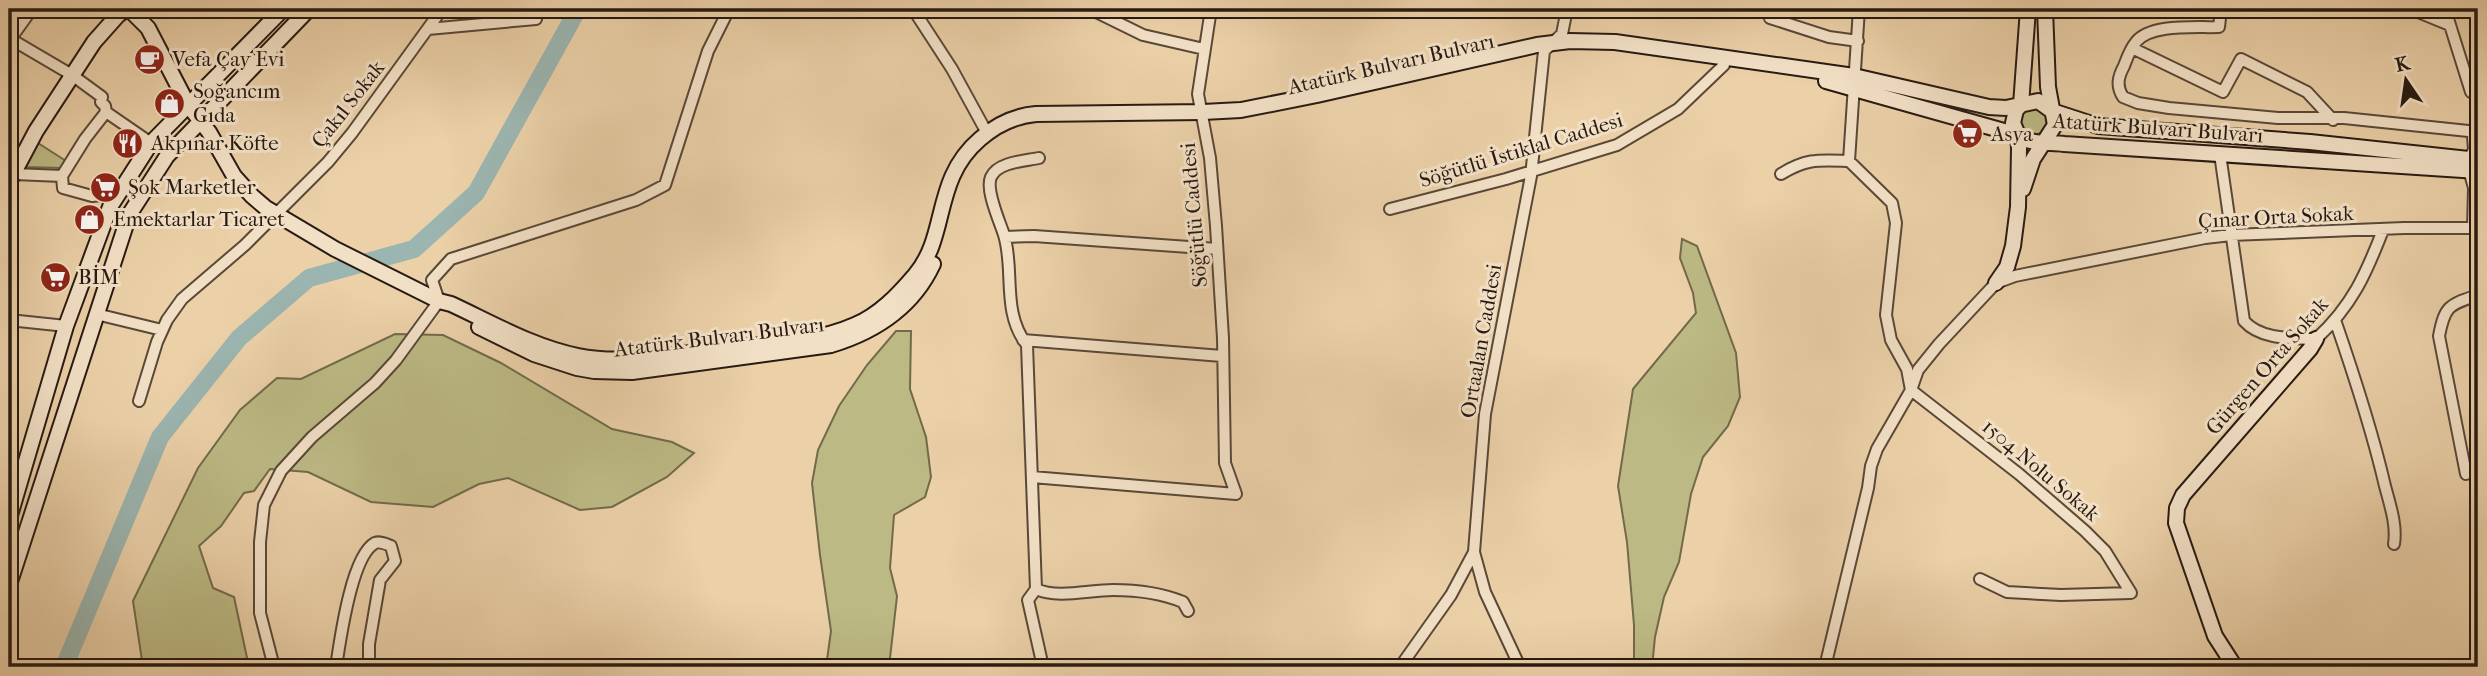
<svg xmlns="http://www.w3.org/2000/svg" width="2487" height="676" viewBox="0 0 2487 676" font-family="'IM FELL French Canon',serif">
<rect width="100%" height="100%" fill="#ebd0a8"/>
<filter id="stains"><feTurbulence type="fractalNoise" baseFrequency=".00286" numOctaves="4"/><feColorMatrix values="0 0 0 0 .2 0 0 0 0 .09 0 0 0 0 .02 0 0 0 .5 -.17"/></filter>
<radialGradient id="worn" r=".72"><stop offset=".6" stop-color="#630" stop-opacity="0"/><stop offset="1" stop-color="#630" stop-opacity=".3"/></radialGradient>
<path fill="#bcb984" stroke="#726a4b" stroke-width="2" d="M2035,104l16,16 -7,12 -9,3 -12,-6c-8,-13 1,-19 12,-25z
M38,143l28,18 -4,7 -36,-1z
M1682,239l15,7 39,107 4,44 -12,29 -25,31 -12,37 -12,68 -15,35 -9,40 -3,30h-18v-42l-7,-83 -9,-56 15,-97 63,-76 -3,-20 -13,-35z
M896,331h15l-1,58 16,48 5,40 -6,20 -31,18 -4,53 7,28 -8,71h-63l5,-36 -11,-76 -8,-72 6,-33 21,-44 28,-41z
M395,334l48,1 58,28 111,66 60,13 22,11 -27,24 -55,30 -32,3 -72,-32 -29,6 -46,23 -62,-5 -63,-30 -38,-3 -16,22 -10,2 -23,33 -22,20 14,42 21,9 15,70h-106l-10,-66 65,-133 42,-58 37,-32 24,1z"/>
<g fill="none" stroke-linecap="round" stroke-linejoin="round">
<path stroke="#9bb5b0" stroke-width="18" d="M64,667l96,-230 79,-99 70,-60 105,-29 62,-56 102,-184"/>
<defs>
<path id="street" d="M913,9l39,60 35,64
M1090,9l53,26 61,14
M1678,9l15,3
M1772,9l-2,9 59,19 29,4
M2221,9l-2,18c-22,1 -68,-4 -83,15 -6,7 -9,16 -12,24 -6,11 -8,20 -1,31l15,6 31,5 109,10h66l134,14
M2411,9l39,16
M2445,9l26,83
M428,29l108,-10
M9,38l63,37 30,22 -1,5 4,4 1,6
M9,41l23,-32
M2132,48l91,44 18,-33 66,33 26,28
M2220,154l24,167c17,19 48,17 72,18 36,-33 50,-65 67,-109
M1039,158c-15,3 -41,4 -48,19 -6,13 9,45 13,58 11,35 -3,77 23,110l9,244 -8,11 15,67
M2469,159l5,-9 -1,-14
M2469,170l5,18 -1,41 3,3
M14,174l48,2 1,12 29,8 27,-3
M1781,174c26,-16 38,-14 68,-13
M62,176l23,-37 21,-27 45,31
M1390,209l116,-30 111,-34 61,-36 46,-44
M1005,237l29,-1 183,13
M96,314l66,16
M9,320l57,6
M2335,320c19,55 37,110 50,166 5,19 12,39 9,58
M1023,340l199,16
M139,401l18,-59 10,-22 15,-21 63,-54 83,-83 24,-29 90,-124
M2466,474l-27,-138c6,-31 10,-31 39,-41
M1032,477l204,17 -11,-31 -2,-125 -7,-112 -6,-68 -12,-64 13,-85
M1474,552l11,40 34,73
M1980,579l27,13 54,3 70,-2 -26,-42 -20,-20 -66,-57 -108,-84 7,-20 21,-26 57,-61 19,-7 190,-38 26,-3 173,-7h74
M1036,589c22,10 53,1 77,1 23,0 48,3 70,12l5,9
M274,667l-14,-54v-71l4,-37 17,-34 31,-34 63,-54 21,-23 43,-59 -7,-21 19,-21 185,-59 29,-15 43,-134 21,-42
M336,667c4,-26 15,-111 39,-124 5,-2 11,1 16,3l4,15 -15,19 -11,64v23
M1400,667l51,-72 23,-43 11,-138 46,-238 13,-125 18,-17 5,-25
M1825,667l43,-179 3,-22 6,-17 34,-59 -4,-21 -16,-29 -5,-25 10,-92 -4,-20 -43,-42 10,-152"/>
<path id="secondary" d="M129,9l19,19 40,77 21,27 25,44 18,20 14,12 69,41 104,52 12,3c41,19 82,43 127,52 44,9 93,-1 137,-6 45,-6 97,-6 140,-25 24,-10 43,-30 60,-50 34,-40 17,-95 65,-136 17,-15 34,-23 56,-25l167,-2 38,-2 76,-15 220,-50 33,-4 45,1 239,34 135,31 17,1 32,-7 14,10 46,15 212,16 168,18
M1826,81l192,54c12,10 31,7 46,9l414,27
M9,182l27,-51 58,-89 24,-27 6,-4 11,-2
M2023,189l10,-30 22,-34 -7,-38 -3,-78
M1996,283l11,-16 6,-21 5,-39 1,-59 -1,-13 -5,-12 3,-13 5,-5 7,-96
M479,327l55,27 43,14 17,3 38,1 199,-27c43,-13 82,-38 102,-81
M9,519l57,-193 44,-119 41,-64 132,-134
M9,585l120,-370 38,-59 142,-147
M2235,667l-20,-31 -39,-113 1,-15 6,-13 127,-146 6,-10"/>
</defs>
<use href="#street" stroke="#594838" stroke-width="14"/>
<use href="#secondary" stroke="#281a12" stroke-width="18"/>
<use href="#street" stroke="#f2e0c6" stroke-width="10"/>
<use href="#secondary" stroke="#f2e0c6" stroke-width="14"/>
</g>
<defs>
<symbol id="cafe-disc" viewBox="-11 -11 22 22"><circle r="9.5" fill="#8f2418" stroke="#f2e0c6"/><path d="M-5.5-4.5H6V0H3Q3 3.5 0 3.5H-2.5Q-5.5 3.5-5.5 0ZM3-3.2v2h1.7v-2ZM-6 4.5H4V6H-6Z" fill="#fff"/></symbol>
<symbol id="shop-disc" viewBox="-11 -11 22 22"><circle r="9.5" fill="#8f2418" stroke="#f2e0c6"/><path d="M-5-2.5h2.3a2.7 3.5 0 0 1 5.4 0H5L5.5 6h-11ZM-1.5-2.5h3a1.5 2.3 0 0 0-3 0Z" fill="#fff"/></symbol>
<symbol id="supermarket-disc" viewBox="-11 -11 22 22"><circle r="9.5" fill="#8f2418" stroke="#f2e0c6"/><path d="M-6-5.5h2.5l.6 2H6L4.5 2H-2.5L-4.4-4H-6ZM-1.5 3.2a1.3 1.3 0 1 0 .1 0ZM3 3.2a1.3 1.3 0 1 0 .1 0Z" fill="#fff"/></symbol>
<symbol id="restaurant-disc" viewBox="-11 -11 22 22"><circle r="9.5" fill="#8f2418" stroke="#f2e0c6"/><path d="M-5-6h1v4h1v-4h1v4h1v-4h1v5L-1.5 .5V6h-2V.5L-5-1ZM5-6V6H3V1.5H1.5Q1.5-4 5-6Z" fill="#fff"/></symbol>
</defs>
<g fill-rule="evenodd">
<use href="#cafe-disc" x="132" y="42" width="35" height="35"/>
<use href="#shop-disc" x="152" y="86" width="35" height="35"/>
<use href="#supermarket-disc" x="1950" y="116" width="35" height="35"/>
<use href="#restaurant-disc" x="110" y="126" width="35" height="35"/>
<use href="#supermarket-disc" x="88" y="170" width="35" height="35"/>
<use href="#shop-disc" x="72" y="202" width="35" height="35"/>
<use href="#supermarket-disc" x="38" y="260" width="35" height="35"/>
</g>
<g text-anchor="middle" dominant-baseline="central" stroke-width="6" stroke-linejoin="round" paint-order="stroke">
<g font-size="21" fill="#281a12" stroke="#f2e0c6" text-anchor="start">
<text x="172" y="59">Vefa Çay Evi</text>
<text x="193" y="91">Soğancım<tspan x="193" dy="24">Gıda</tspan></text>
<text x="1991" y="134">Asya</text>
<text x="151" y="143">Akpınar Köfte</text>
<text x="128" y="187">Şok Marketler</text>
<text x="113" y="219">Emektarlar Ticaret</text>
<text x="78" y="277">BİM</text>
</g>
<g font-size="21" fill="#281a12" stroke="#f2e0c6">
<text transform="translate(1391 64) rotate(-13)">Atatürk Bulvarı Bulvarı</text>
<text transform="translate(348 104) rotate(-52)">Çakıl Sokak</text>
<text transform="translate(2158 128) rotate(4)">Atatürk Bulvarı Bulvarı</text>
<text transform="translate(1521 150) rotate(-17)">Söğütlü İstiklal Caddesi</text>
<text transform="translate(1194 215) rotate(-95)">Söğütlü Caddesi</text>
<text transform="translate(2276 217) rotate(-3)">Çınar Orta Sokak</text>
<text transform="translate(719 337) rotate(-7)">Atatürk Bulvarı Bulvarı</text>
<text transform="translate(1481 341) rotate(-80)">Ortaalan Caddesi</text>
<text transform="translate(2267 366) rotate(-49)">Gürgen Orta Sokak</text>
<text transform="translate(2041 470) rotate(40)">1504 Nolu Sokak</text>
</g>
</g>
<rect width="2487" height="676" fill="none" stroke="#ebd0a8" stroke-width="35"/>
<rect x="10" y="10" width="2466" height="655" fill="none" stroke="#281a12" stroke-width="3.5"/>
<rect x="18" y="18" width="2452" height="641" fill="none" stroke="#281a12" stroke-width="2"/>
<g transform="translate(2406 80) rotate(347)" stroke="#f2e0c6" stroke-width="5" paint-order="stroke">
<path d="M0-5L12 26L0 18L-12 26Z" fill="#281a12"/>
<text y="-10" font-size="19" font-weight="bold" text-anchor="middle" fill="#281a12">K</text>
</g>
<rect width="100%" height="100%" filter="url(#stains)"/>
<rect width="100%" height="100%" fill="url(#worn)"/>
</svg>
